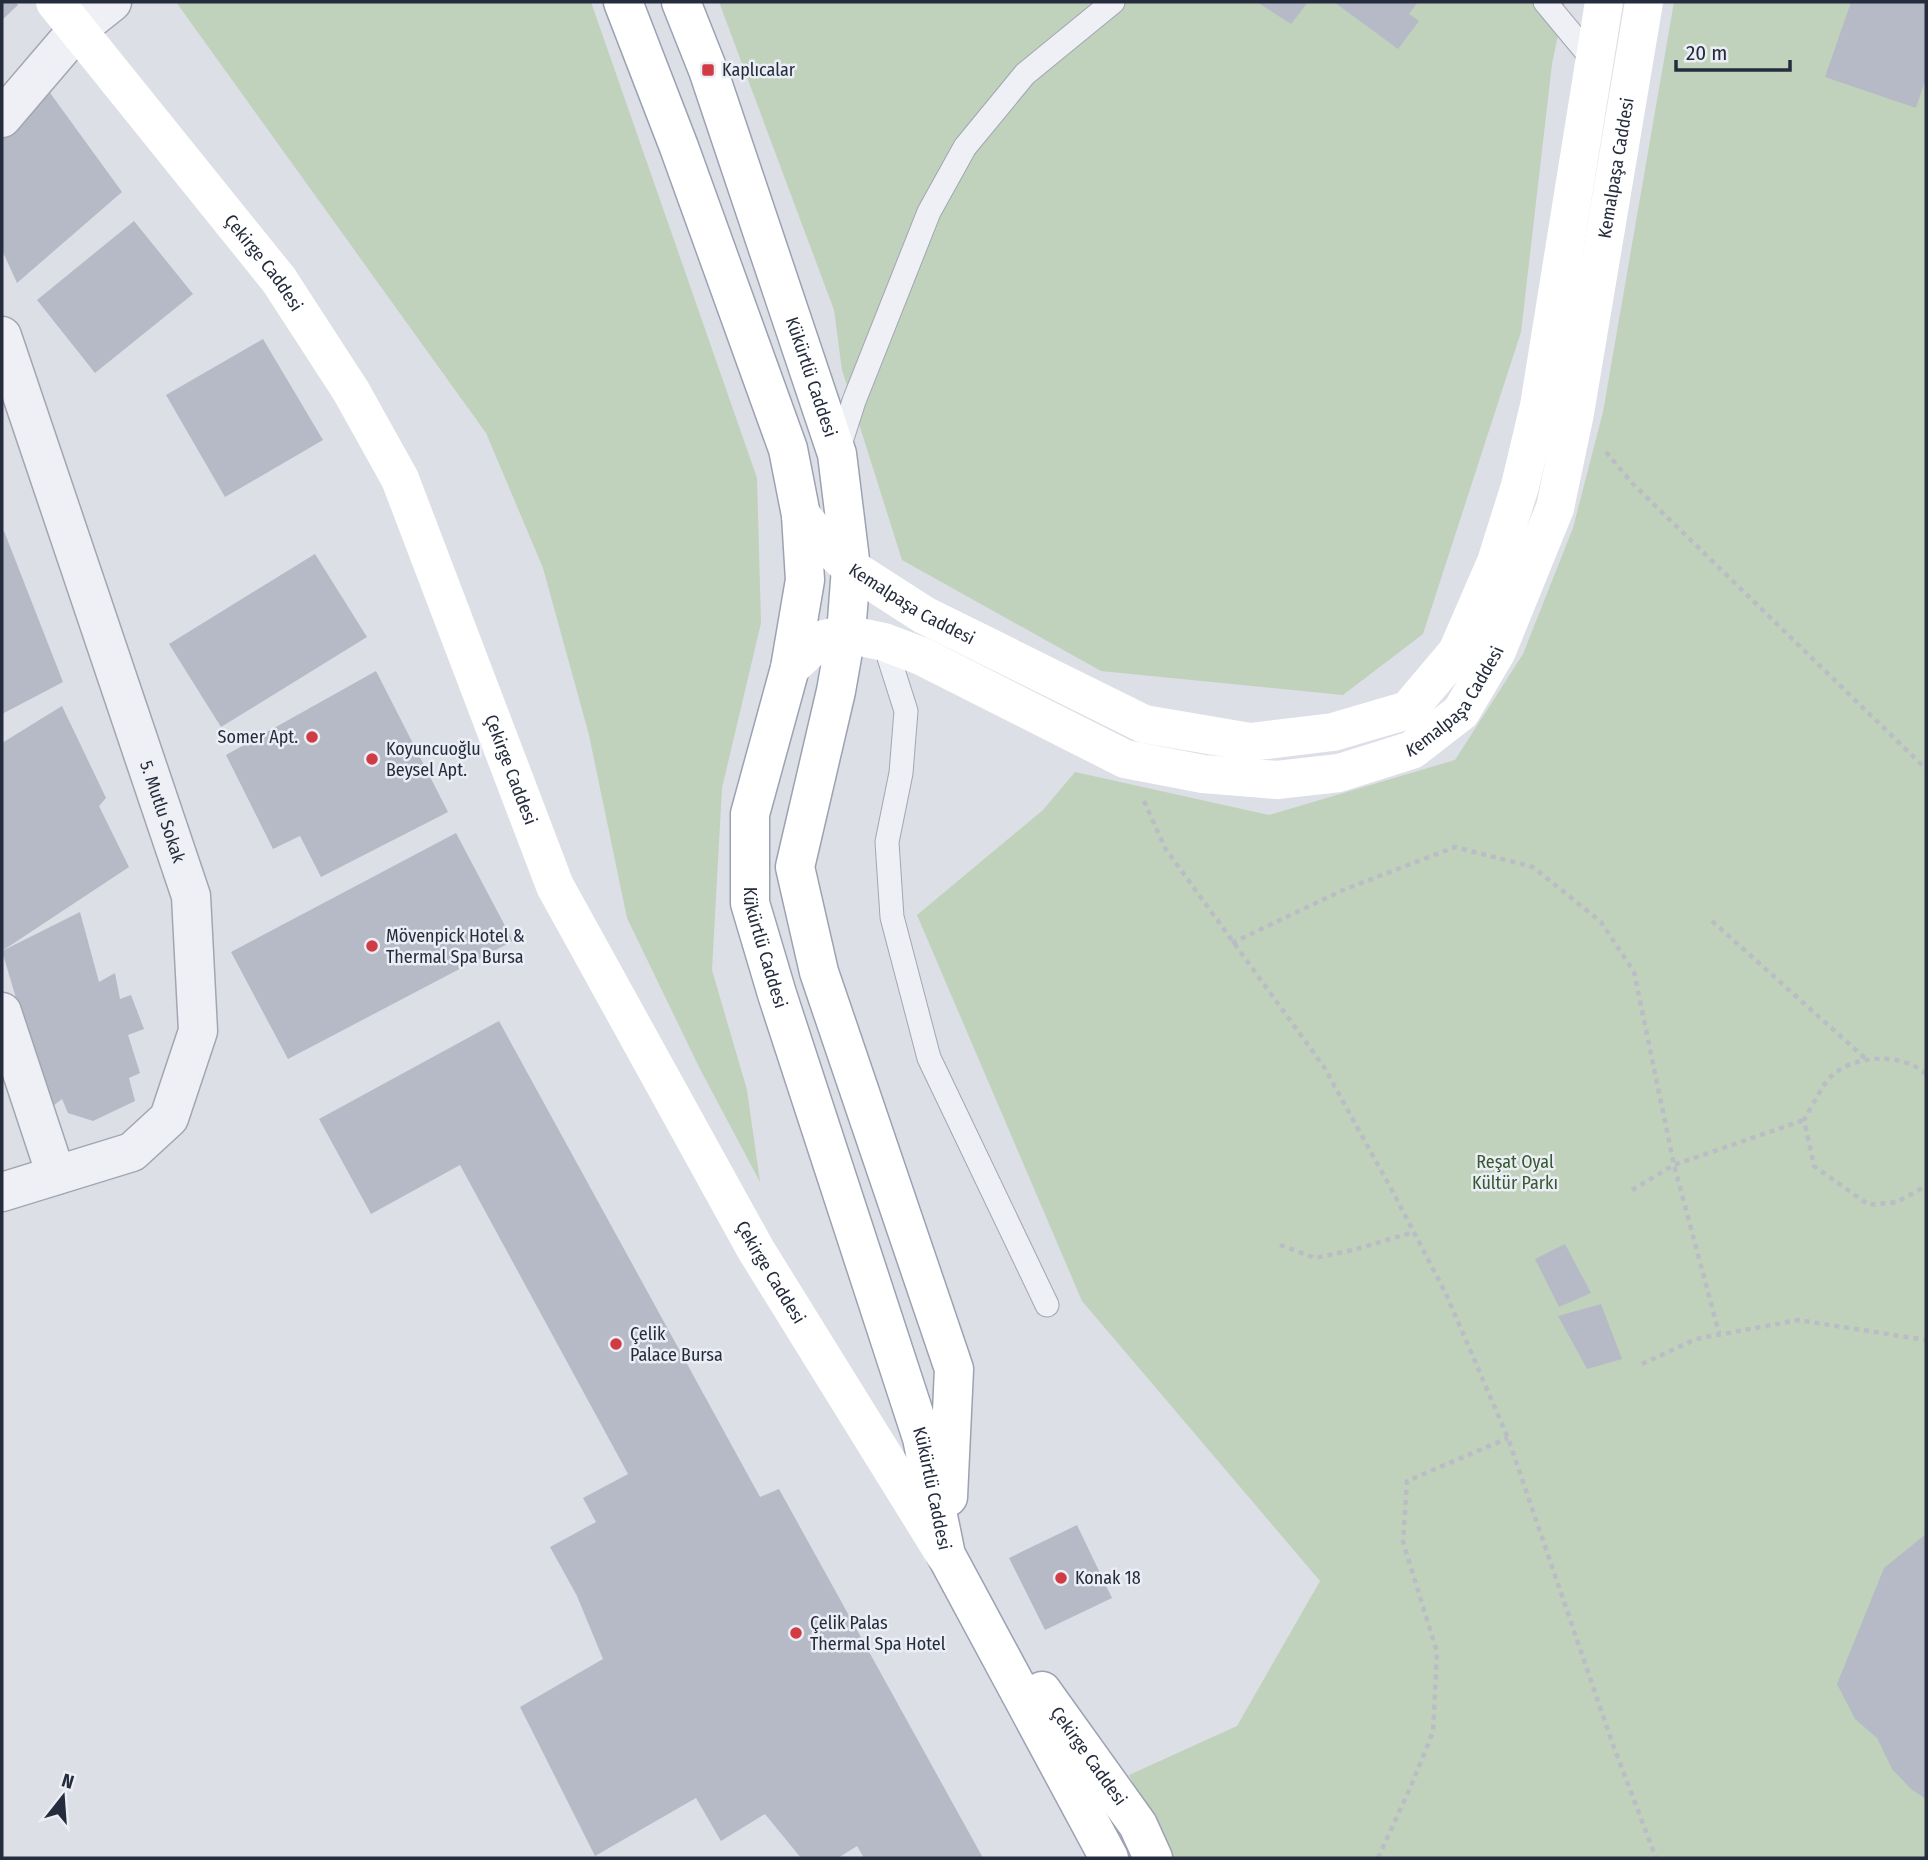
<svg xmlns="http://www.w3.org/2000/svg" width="1928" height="1860" viewBox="0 0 1928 1860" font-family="'Fira Sans Condensed',sans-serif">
<rect width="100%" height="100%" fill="#dcdfe6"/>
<path fill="#c0d1bc" d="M176,2h415l166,476 4,145 -39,165 -10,182 35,120 13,92 -61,-115 -72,-149 -38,-183 -46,-167 -57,-135z
M719,2h846l-13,62 -31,268 -98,302 -80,61 -242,-24 -199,-111 -60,-190 -8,-60z
M1674,2h252v1856h-755l-42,-83 108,-49 83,-145 -238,-280 -165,-386 126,-105 32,-38 194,43 186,-55 68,-106 50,-126 30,-116z"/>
<path fill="#b6bac6" d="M2,2h14l2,3 -16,15z
M1257,2h51l-17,22z
M1334,2h84l-9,12 10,7 -21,28z
M1851,2h75v76l-10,30 -91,-31z
M40,79l82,113 -105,91 -15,-33v-119z
M134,221l59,73 -98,79 -58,-73z
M263,339l60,101 -98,57 -59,-102z
M4,531l59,151 -61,32v-181z
M315,554l52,83 -146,90 -52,-83z
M376,671l72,141 -127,65 -21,-41 -27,13 -47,-94z
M62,706l44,92 -7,8 30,61 -127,84v-208z
M456,833l57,108 -225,118 -57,-107z
M80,912l19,70 16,-9 5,26 11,-4 13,34 -16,6 12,38 -11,5 6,23 -42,20 -25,-8 -6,-14 -13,10 -47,-158z
M499,1021l261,476 19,-8 204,369h-119l-7,-12 -19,12h-37l-36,-44 -44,27 -25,-43 -101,58 -75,-149 83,-48 -26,-63 -27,-49 46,-25 -13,-24 45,-24 -168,-309 -89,49 -52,-95z
M1565,1244l26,49 -32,14 -24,-48z
M1601,1304l21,55 -35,10 -29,-53z
M1077,1525l35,73 -67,32 -36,-72z
M1926,1534v265l-15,-10 -19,-20 -15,-31 -22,-19 -18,-35 47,-116z"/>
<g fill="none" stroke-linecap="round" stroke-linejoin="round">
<defs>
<path id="lane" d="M1545,2l49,59
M838,451l16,-50 75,-189 36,-65 60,-73 88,-72
M884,642l22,69 -5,62 -14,69 5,75 37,141 118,247"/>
<g id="street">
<path d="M2,118l76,-89 34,-27"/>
<path id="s1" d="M2,336l189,560 7,135 -29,87 -37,34 -130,40"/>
<path d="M2,1012l54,163"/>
</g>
<g id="primary">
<path id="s5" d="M623,2l56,145 109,302 13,66 4,65 -15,88 -40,146v89l27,91 145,444 24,117 163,303"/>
<path id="s6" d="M681,2l27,68 129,384 14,114 -5,66 -10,57 -41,176 24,105 135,397 -6,128"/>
<path id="s7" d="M1042,1691l96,134 15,33"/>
</g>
</defs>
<use href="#lane" stroke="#a1a6b0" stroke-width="25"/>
<use href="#street" stroke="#a1a6b0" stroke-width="41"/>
<use href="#primary" stroke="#9ba2b2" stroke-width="41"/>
<path stroke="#babdc5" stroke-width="4.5" stroke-dasharray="5 5" stroke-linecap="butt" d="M1606,452l26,31 294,286
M1144,801l21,47 159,219 70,127 52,100 62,144 104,304 44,116
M1712,921l154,138
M1232,943l111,-53 112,-43 78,20 68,55 33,50 40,193 45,168
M1926,1074c-26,-23 -78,-20 -100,8 -8,12 -15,26 -22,38l10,46 55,39 28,-3 29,-16
M1632,1190l42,-25 130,-45
M1280,1245l35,13 38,-8 61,-18
M1642,1364l54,-25 102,-19 128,20
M1378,1858l33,-72 22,-54 4,-80 -34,-110 4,-61 101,-43"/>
<use href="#lane" stroke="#eef0f5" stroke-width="23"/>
<use href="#street" stroke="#eef0f5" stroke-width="38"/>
<g stroke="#fff" stroke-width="38">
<path id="s2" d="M55,2l224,278 72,111 49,88 155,407 201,364 189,305"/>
<path id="s3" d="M801,515l22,27 28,26 73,47 220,109 106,18 83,-10 75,-22 49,-58 39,-90 24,-76 19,-80 65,-404"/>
<path id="s4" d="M790,668l30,-28 26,-6 38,8 37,14 204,103 78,15 74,6 62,-7 73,-23 49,-38 36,-61 58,-143 20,-95 69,-411"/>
</g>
<use href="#primary" stroke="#fff" stroke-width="38"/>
</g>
<g fill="#d13b44" stroke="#ebeef4" stroke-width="2.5">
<rect x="701" y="63" width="14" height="14" rx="3.5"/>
<circle cx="312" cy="737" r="7"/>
<circle cx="372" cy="759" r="7"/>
<circle cx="372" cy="946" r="7"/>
<circle cx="616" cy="1344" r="7"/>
<circle cx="1061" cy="1578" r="7"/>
<circle cx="796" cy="1633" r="7"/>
</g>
<g text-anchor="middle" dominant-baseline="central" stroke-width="5" stroke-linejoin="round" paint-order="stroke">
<g font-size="18" fill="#252c3d" stroke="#ebeef4" text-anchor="start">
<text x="722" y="70">Kaplıcalar</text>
<text x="298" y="737" text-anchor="end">Somer Apt.</text>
<text x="386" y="749">Koyuncuoğlu<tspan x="386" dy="21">Beysel Apt.</tspan></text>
<text x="386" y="936">Mövenpick Hotel &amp;<tspan x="386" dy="21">Thermal Spa Bursa</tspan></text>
<text x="630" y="1334">Çelik<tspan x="630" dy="21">Palace Bursa</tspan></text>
<text x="1075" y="1578">Konak 18</text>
<text x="810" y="1623">Çelik Palas<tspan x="810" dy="21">Thermal Spa Hotel</tspan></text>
</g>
<g font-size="18" fill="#252c3d" stroke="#ebeef4">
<text stroke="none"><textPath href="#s4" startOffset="1300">Kemalpaşa Caddesi</textPath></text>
<text stroke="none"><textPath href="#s2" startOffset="334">Çekirge Caddesi</textPath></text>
<text stroke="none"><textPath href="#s6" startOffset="397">Kükürtlü Caddesi</textPath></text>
<text stroke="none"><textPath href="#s3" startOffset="144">Kemalpaşa Caddesi</textPath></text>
<text stroke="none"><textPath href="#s4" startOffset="733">Kemalpaşa Caddesi</textPath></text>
<text stroke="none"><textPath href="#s2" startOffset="901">Çekirge Caddesi</textPath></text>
<text stroke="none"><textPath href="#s1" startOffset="502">5. Mutlu Sokak</textPath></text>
<text stroke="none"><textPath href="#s5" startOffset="985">Kükürtlü Caddesi</textPath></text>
<text stroke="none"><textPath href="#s2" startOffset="1468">Çekirge Caddesi</textPath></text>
<text stroke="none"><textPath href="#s5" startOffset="1552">Kükürtlü Caddesi</textPath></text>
<text stroke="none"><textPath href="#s7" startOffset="80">Çekirge Caddesi</textPath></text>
</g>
<g font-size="18" fill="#365932" stroke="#ebeef4">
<text x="1515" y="1162">Reşat Oyal<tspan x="1515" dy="21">Kültür Parkı</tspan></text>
</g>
</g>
<rect width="1928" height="1860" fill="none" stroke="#252c3d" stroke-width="7"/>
<g transform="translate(63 1797) rotate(17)" stroke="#ebeef4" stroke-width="5" paint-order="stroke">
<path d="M0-5L12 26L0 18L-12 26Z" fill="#252c3d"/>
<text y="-10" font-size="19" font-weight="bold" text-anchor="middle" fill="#252c3d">N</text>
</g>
<path d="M1676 60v10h114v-10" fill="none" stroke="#252c3d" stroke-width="3.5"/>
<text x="1686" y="60" font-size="21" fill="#252c3d" stroke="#ebeef4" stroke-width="5" paint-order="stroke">20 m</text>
</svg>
